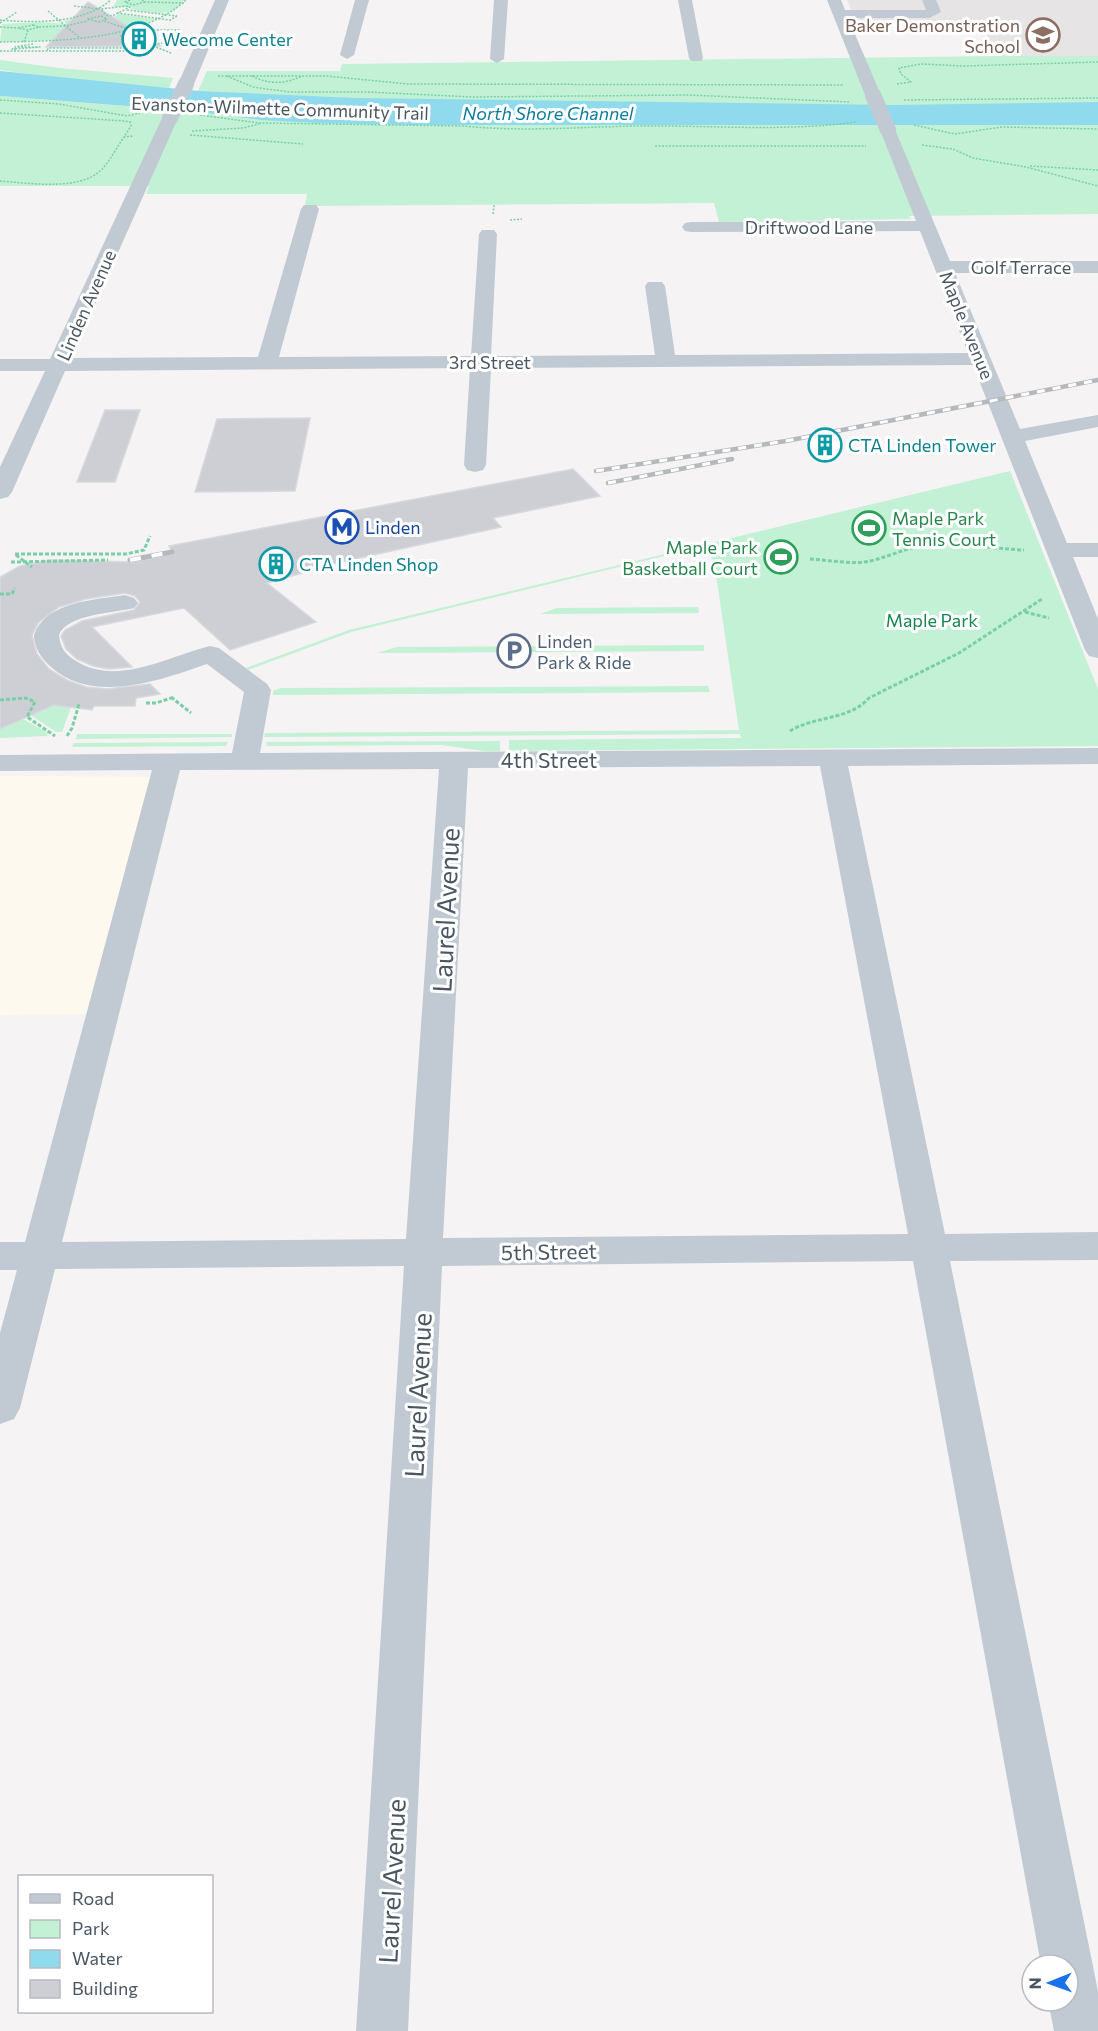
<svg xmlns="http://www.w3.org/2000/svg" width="1098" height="2031" viewBox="0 0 1098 2031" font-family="Commissioner,sans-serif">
<rect width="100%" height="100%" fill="#f5f3f3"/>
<path fill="#fdf9ef" d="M0,776l164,1 -67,237 -97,1z"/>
<path fill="#e6e4e5" d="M847,0h251v56h-98l-21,-34h-123z"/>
<path fill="#c3f1d5" d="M117,0h67c-12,20 -35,12 -54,9l3,-2h-20z
M119,14l37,5c-48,19 -104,22 -156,23l2,-18 39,-2 25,2 -2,-3 17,-5 33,1z
M1000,56h98v158l-189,2 2,3 -192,3 -5,-19 -409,3 2,-12h-161l3,-8h-149v-90l189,15 18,-40h133l2,-7z
M0,60l59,8 114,10 -4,10 -81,-6 -88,-12z
M1010,471l88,218v57l-589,5v-11l232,-2 -1,-4 -476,3 1,-4 474,-3 -25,-169c-5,-9 -16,-10 -25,-11l-338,82 -103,38 -2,-2 103,-38z
M698,607l1,6 -159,1 17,-6z
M704,645v6l-327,2 20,-6z
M708,686l2,6 -437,3v-4l8,-3z
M42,701l29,6 -9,25h-6l-24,-16 5,-11z
M19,720h6l23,13 -1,3 -47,2v-9z
M77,734h155v3l-156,2z
M500,741v10h-16l-43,-6 -174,1 -1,-4z
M228,742l-2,4 -154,1 2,-4z"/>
<path fill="#90daee" d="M0,71l199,20 156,7 539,7 204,-3v23h-687l-93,-2 -57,-3 -71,-9 -190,-15z"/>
<path fill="#cdcfd5" stroke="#d7d9de" stroke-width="1.5" d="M88,2l72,44 -114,1z
M105,410h35l-25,72h-38z
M310,418l-15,73 -100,1 22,-73z
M573,469l27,27 -107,22 8,9 -160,35 -74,21 49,39 -86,28 -46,-42 -92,19 40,40 -23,2 -16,-3 -16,-7 -11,-10 -5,-13 4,-6 17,-9 52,-11 6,-8 -5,-6 -10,-3 -39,6 -27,8 -20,15 -7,13 5,19 12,15 18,11 19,7 21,2 43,-5 10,10 -24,4 -1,8h-41l-2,4 -38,-5 -54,24v-152l20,-11 30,-6 83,2 40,-8 -4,-8z"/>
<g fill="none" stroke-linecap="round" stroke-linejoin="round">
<path stroke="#7ad0a6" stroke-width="1.5" stroke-dasharray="2 1.5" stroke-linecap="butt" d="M130,0l-5,2 8,3 12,-3 -3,-2
M144,2l40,1
M74,6l26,3
M126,6l4,1 -18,9 -6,-1 -5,-6z
M127,10l50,6
M48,11l32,27
M117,13l53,7 7,-4
M101,16l6,3 -8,3 -12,-3z
M0,20c36,3 82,4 111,-20
M104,21l24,8
M0,23l17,-11
M33,25l6,2 -11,3 -10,-2z
M0,27l18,1
M39,27l26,-1 23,-5
M126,37l-5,-1 16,-6h44
M0,42c58,-1 142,-1 186,-42
M24,42l4,-12
M153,46l18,7
M16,49h-4l28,-2h-25l18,-3
M47,50l2,-2h93l36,-9
M0,51h140l2,-3
M218,76h108l82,8 435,1
M227,76l26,11 36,5h78l106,5 215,-2 162,7
M252,76c17,9 33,8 50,0
M897,84l14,-2 -10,-8 -2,-6 22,-4 43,2 134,-4
M0,100l59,4 68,12 17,-4
M904,100l194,-2
M0,113l125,8 5,1 1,4 -7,11 10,-1
M200,115l59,8 205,3c58,6 115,1 173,0 73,-1 147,6 219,-4
M914,125l41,9 47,-7 96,2
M192,131l51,-3 16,-4
M190,135l113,9
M922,145l31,4 20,9 53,9 72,19
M655,146h211
M1030,166l68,4
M0,181c28,2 78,10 100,-10 10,-9 16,-23 24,-34
M493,214l1,-9
M510,220l12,-1"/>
<path stroke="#7ad0a6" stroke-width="3" stroke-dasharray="4 2" stroke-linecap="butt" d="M15,554h111l18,-4 6,-14
M16,555l16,12
M810,559c17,1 45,6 60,2 22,-5 39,-15 62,-17 31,-2 61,5 92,6
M11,562l97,-2
M0,594h12l3,-6
M1025,612l24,6
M171,697l20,16
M0,700l26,-2 9,4 -8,15 28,19
M146,703h10l15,-5
M790,731c24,-15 60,-11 79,-33l90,-45 83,-54
M67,736l5,-8 7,-24"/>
<path fill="#c1cad2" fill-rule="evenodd" d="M215,0h14l-35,84 -3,3h-10l-3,-3z
M355,0h14l-15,55 -7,4 -7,-4z
M494,0h14l-4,59 -7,4 -7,-4z
M678,0h14l11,58 -2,3h-10l-2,-3z
M827,0h14l4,10h81l-4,-10h14l5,12 -12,6h-81l33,77 -8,5 -8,-5z
M170,113l8,5 -107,240 187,-1 43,-148 3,-4h12l3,4 -40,148 192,-1 8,-122 3,-4h12l3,4 -6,122 164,-1 -10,-69 3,-4h14l3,4 10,69 293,-2 -48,-122 -229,1 -6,-1 -3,-4 3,-4 6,-1 225,-1 -36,-91 8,-5 6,2 56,134h148v12h-143l65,156 78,-14v12l-73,14 42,102h31v14h-25l25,62v39l-9,-2 -4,-6 -112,-285 -482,3 -5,97 -3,5 -8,2 -8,-2 -3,-5 6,-97 -405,3 -53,121 -4,5 -8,2v-32l45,-96h-45v-12h50l112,-241z
M125,595l9,3 4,5 -4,5c-20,5 -67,6 -75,27 1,13 7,20 17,26 41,26 93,-5 134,-15l9,2 48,36 4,6 -11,63 838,-5v16l-250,2 97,468 153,-2v28l-148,1 148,730v40h-44l-6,-30h20v-36h-27l-128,-704 -471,5 -34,765h-52l48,-765 -349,3 -35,139 -6,11 -14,5v-91l17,-63h-17v-28h25l127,-472 -152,1v-16l232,-2 12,-61 -37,-28c-46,16 -114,41 -156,3 -9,-8 -17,-19 -17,-32 12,-34 61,-35 91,-40zM820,766l88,468 -465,4 25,-470zM439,769l-33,470 -344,3 118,-472z"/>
<defs>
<path id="rail-far1" d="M596,471l190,-30 312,-61
M608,483l124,-24"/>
<path id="rail" d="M130,560l42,-8"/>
</defs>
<use href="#rail-far1" stroke="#b5b8bd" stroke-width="4.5"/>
<use href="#rail" stroke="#b5b8bd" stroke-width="5"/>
<use href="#rail-far1" stroke="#fff" stroke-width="3" stroke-dasharray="8" stroke-linecap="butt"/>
<use href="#rail" stroke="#fff" stroke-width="4" stroke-dasharray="11" stroke-linecap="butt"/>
<path stroke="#c1cad2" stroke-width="16" d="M873,95l15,35
M170,118l16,-34"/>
</g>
<defs>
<symbol id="school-ring" viewBox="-11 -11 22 22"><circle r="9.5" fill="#fff" stroke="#8d6e63" stroke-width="1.5"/><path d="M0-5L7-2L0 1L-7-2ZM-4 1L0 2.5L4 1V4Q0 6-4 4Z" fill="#8d6e63"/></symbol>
<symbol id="building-ring" viewBox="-11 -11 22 22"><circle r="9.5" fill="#fff" stroke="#0f9aa8" stroke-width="1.5"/><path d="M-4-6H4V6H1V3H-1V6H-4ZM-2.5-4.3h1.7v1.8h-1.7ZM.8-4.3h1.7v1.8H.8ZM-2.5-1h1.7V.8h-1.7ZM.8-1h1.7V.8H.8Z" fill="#0f9aa8"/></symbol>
<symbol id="metro-ring" viewBox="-11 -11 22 22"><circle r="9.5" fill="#fff" stroke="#1a4fb4" stroke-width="1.5"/><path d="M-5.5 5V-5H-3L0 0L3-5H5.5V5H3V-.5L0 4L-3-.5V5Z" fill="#1a4fb4"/></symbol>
<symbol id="stadium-ring" viewBox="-11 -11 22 22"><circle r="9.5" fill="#fff" stroke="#2e9e5b" stroke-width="1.5"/><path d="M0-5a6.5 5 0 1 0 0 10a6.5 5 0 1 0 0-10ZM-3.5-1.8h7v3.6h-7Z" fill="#2e9e5b"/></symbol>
<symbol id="parking-ring" viewBox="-11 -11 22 22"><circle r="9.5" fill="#fff" stroke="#5c6f8a" stroke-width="1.5"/><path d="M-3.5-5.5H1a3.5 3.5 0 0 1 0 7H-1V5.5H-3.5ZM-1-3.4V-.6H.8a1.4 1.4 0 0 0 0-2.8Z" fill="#5c6f8a"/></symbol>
</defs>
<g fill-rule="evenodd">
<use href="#school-ring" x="1024" y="16" width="38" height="38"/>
<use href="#building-ring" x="120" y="20" width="38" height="38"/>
<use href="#building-ring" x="806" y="426" width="38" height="38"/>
<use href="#metro-ring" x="323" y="508" width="38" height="38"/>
<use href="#stadium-ring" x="850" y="509" width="38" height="38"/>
<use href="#stadium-ring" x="762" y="538" width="38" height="38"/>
<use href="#building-ring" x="257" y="545" width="38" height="38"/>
<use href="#parking-ring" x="495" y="632" width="38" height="38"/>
</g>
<g text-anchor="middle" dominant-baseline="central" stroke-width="6" stroke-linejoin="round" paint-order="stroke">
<g font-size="18" fill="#785e54" stroke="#fff" text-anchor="end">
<text x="1020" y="25">Baker Demonstration<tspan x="1020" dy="21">School</tspan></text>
</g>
<g font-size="18" fill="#0d838f" stroke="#fff" text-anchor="start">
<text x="162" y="39">Wecome Center</text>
<text x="848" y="445">CTA Linden Tower</text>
<text x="299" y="564">CTA Linden Shop</text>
</g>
<g font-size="18" fill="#4a5661" stroke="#fff">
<text transform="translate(280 108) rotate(2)">Evanston-Wilmette Community Trail</text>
<text x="809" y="227">Driftwood Lane</text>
<text x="1021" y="267">Golf Terrace</text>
<text transform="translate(86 305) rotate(-66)">Linden Avenue</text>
<text transform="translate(967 325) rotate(68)">Maple Avenue</text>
<text x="490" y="362">3rd Street</text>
</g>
<g font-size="18" font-style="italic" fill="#0c7c9b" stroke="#fff">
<text x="548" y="113">North Shore Channel</text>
</g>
<g font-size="18" fill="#27864d" stroke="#fff" text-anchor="start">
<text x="892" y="518">Maple Park<tspan x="892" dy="21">Tennis Court</tspan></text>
<text x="758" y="547" text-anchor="end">Maple Park<tspan x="758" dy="21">Basketball Court</tspan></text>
</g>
<g font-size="18" fill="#164399" stroke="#fff" text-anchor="start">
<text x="365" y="527">Linden</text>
</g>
<g font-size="18" fill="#17864f" stroke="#fff">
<text x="932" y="620">Maple Park</text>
</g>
<g font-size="18" fill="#4e5e75" stroke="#fff" text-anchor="start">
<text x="537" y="641">Linden<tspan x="537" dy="21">Park &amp; Ride</tspan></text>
</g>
<g font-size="21" fill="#4a5661" stroke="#fff">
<text x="549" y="759">4th Street</text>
<text transform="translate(549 1251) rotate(-1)">5th Street</text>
</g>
<g font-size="26" fill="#4a5661" stroke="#fff">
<text transform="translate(445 910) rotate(-87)">Laurel Avenue</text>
<text transform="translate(417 1395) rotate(-87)">Laurel Avenue</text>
<text transform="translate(391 1881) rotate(-87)">Laurel Avenue</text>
</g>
</g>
<rect x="18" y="1875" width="195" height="138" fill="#ffffff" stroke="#b7bbc0" stroke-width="1.5"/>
<rect x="30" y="1894" width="30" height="9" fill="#c1cad2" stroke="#b7bbc0" stroke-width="1.5"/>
<text x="72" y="1905" font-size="18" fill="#4a5661">Road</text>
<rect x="30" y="1920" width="30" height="18" fill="#c3f1d5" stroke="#b7bbc0" stroke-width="1.5"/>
<text x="72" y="1935" font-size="18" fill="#4a5661">Park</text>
<rect x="30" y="1950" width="30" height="18" fill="#90daee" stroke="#b7bbc0" stroke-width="1.5"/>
<text x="72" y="1965" font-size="18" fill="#4a5661">Water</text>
<rect x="30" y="1980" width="30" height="18" fill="#cdcfd5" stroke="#b7bbc0" stroke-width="1.5"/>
<text x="72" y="1995" font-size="18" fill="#4a5661">Building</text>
<g transform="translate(1050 1983) rotate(269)"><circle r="28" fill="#ffffff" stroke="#b7bbc0" stroke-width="1.5"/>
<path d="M0-4.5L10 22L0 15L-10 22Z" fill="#1a73e8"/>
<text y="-9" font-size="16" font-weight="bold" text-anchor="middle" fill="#4a5661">N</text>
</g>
</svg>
